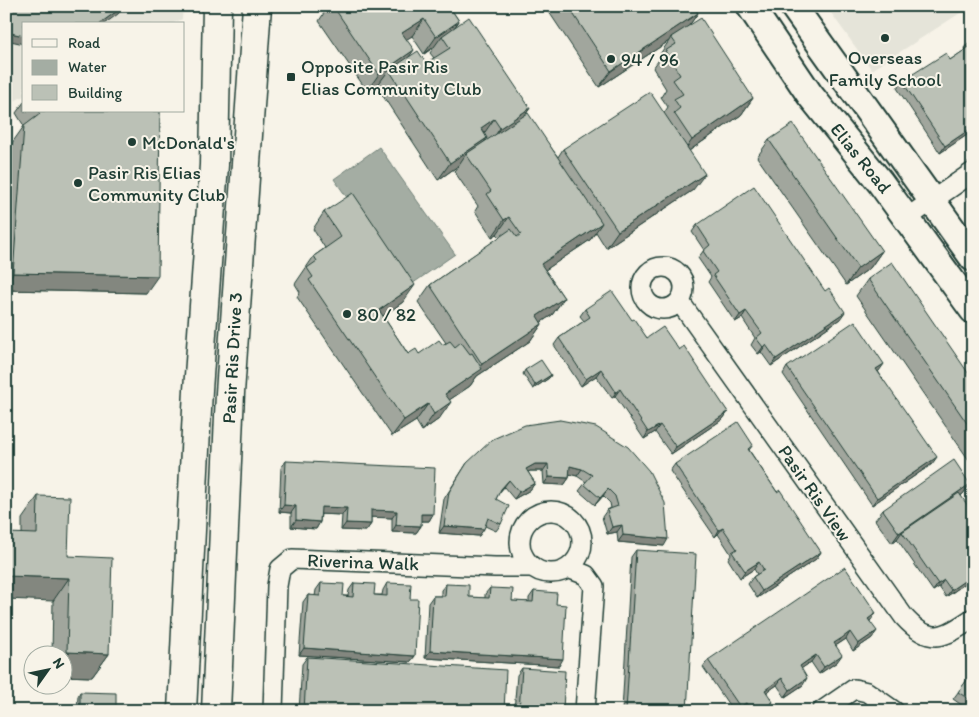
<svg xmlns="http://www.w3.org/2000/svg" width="979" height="717" viewBox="0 0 979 717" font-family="Itim,sans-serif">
<rect width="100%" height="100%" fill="#f7f3e8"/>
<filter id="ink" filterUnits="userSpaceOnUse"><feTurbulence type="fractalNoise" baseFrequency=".02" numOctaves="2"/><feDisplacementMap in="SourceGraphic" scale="10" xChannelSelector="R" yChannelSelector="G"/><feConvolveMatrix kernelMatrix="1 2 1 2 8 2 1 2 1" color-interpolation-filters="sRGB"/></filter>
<g filter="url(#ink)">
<path fill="#e5e4d9" d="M6,6h177l-1,13 -10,5h-148v72l-18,9z
M826,6h145l-99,64z"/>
<path fill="#a4ada3" stroke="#6f8077" d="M379,147l76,107 -46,32 -75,-107z"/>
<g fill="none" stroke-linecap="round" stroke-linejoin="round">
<defs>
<path id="street" d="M907,218l66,-46
M642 288a21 21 0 1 1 42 0a21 21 0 1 1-42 0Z
M680,302l224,315c26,29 40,21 69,1
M520 542a31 31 0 1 1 62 0a31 31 0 1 1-62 0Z
M568,568l18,7 8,11 -9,125
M273,711l4,-125 3,-17 12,-10 203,8h38
M822,711l32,-22 13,3 27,19"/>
<path id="secondary" d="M750,6l60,89 70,87 93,128
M793,6l180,252"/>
<path id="primary" d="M182,711l16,-321 16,-225 3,-159
M216,711l14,-318 27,-387"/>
</defs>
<use href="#street" stroke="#1f3d34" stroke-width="22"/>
<use href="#secondary" stroke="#1f3d34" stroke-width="30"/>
<use href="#primary" stroke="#1f3d34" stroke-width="31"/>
<use href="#street" stroke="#f7f3e8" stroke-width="19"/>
<use href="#secondary" stroke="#f7f3e8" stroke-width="26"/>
<use href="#primary" stroke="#f7f3e8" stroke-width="28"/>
</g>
<path fill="#a1a69d" stroke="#1f3d34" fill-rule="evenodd" d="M319,6h130l10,15 -4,6 75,81 -4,6 32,43 5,-8 101,-36 4,-6 -7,-10 5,-8 -13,-21 8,-11 -1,-3 9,-13 -70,46 -54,-81h148l5,7 -10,14 65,71 -12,17 -52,36 4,39 -87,58 -10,-16 -6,8 -45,30 19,28 -12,17 -11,7 1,2 -12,17 -53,35 -7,10 -21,14 -10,19 -17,12 -6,-10 -24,15 -95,-139 3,-5 -5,-8 19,-28 11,-8 -12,-19 11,-17 79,90 -20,14 25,38h11l27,-11 -28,-41 12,-17 70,-48 -3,-3 -5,3 -17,-26 3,-5 -24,-35 4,-5 -20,14 -61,-93 3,-5 -13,9 -48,-70 5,-8zM412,36l12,18 10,-7 -4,6 4,5 -8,5 -16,-7 -4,-17z
M973,39v92l-33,22 -43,-65 5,-7 48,-21 15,-10 -1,-2 5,-6z
M24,102v9h136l-14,182 -140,-3v-67l6,-80 12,-17 -8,-13z
M769,140l113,111 -12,17 -24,17 -89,-128z
M697,225l143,94 -69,47 -10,-14 -3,2 -7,-9 4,-7 -13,-20 -7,4 -27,-40 3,-5 -13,-19 6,-8 -12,-18z
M868,279l105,101v86l-117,-170z
M585,309l47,11 15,18 32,12 49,62 -5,7 -52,35 -16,-22 -11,7 -29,-43 -3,2 -16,-22 -15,10 -27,-41 5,-7 25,-17 -4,-5z
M787,367l92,4h-1l54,93 -60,41 -89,-131z
M525,370l26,5 -2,3 -16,11 -10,-15z
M560,420l104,126 -46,-4 -1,-10 -10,2 -5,-17 5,-7 4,-2 -1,-5 -7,-7 -8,9 -16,-14 7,-9 -9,-6 -7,-2 -1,4 -5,7 -20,-1 -1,-13h-13l-2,1 7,11 -5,7 -16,9 -10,-12 -5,6 -3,6 5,25 -5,7 -11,-5 -6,10 -40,-3 5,-34 23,-36z
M753,445l-4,5 28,42 44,60 -5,7 -59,39 -9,-14 5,-7 4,-3 -3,-5 -14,9 -12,-19 3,-5 -13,-20 -3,3 -45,-66 5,-7z
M286,461l147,53 -4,7h-8v5l-5,7 -24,-1v-14l-14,-1h-7v7l-5,7 -25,-1 1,-15 -21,-1 -1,8 -4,7 -25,-2v-14l-12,-1 2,-44z
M970,484l-7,10 -2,2 12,82 -27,19 -7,-10 -6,4 -36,-52 -5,4 -17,-23 8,-10z
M38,496l30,60 41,98 -17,23 -30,-1v-22h-10l1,-53 -31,-68v-14z
M636,550l51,161h-65l9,-154z
M321,583l22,13h5l1,-6 5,-7 20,12h8l1,-5 4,-7 23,16 5,57 -5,6 -111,-7 4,-53 5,-7 7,1 1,-6z
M446,584l23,13 16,1v-4l5,-6 22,13 17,1v-4l5,-7 22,13 3,62 -134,-8 3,-55 5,-7h8v-6z
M871,620l-1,1 2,17 -19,13 -7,-12 -9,6h-1l1,17 -18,12 -8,-12 -9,6 -1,1 2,16 -18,12 -8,-12 -10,7 1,17 -3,2h-23v-1l-2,1h-7l-30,-44 5,-7z
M307,657l197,54h-205l3,-47z
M522,668l41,43h-49l3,-36z
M973,672v39h-3l-17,-12z
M80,692l36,19h-39l1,-15z"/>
<path fill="#83877f" stroke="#1f3d34" d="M124,6l-6,8 -14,10h-5z
M698,13l-12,17 -15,7 -2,4 -70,46 12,-16z
M424,19l-12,17 -22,14 12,-17z
M459,21l-12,17 -5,-2 -8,11 -10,7 12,-17z
M6,32l18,4v8l-18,-4z
M414,50l-12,17 -13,3 -9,12 -13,9 12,-17z
M753,98l-12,17 -61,42 12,-17z
M530,108l-12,17 -29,20 11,-17z
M494,119l-11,16 -2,-7z
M973,127v4l-33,22 5,-7z
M487,138l-12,17 -9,-1 -8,12 -20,14 12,-17z
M705,174l-12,16 -87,58 12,-17z
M509,217l-12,17 -5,3 12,-17z
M602,223l-12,17 -61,41 12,-17z
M882,251l-12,17 -24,17 12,-17z
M13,273l145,3 -12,17 -140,-3v-7z
M415,285l-12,17 -36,25 12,-17z
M564,298l-12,17 -27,18 12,-17z
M746,311l-4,7 -7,4 5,-7z
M845,312l-5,7 -69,47 5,-7z
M542,324l-12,17 -53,35 -7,10 -37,25 12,-17 31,-21 6,-9z
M766,345l-5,7 -3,2 5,-7z
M884,364l-5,7 -8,5 5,-7z
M601,369l-5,7 -15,10 5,-7z
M551,375l-2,3 -16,11 2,-4z
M620,389l-5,7 -3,2 4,-6z
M451,402l-12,17 -17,12 12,-17z
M428,404l-12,17 -24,15 12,-16z
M728,412l-5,7 -52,35 5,-7z
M660,425l-5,7 -11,7 4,-7z
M937,457l-5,7 -60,41 5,-7z
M535,464h13l-5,7h-13l-9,5 5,-7z
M570,466l12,3 -5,7 -12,-3z
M549,477l20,1 -5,7 -20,-1z
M509,480l-5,7 -8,9 5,-7z
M535,483l-5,7 -16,9 5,-7z
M970,484l-7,10 -59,41 -2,-3 -5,7 -5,4 7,-10z
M608,489l-5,7 -8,9 5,-7z
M284,505l12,1 -5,7 -12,-1z
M321,507l26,1 -5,7 -26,-1z
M371,510l26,1 -5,7 -26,-1z
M421,514h12l-4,7h-12z
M296,520l24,2 -4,7 -25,-2z
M346,523l25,1 -5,7 -25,-1z
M396,525l25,1 -5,7 -24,-1z
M622,525l-5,7 -10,2 5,-7z
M444,526l40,3 -5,7 -40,-3z
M723,528l-5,6 -3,3 4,-7z
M623,535l45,4 -4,7 -46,-4z
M821,552l-5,7 -59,39 5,-7z
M759,562l-5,7 -14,9 5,-7z
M973,575v3l-27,19 5,-7z
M6,576l63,2 -16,23 -47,-2z
M944,580l-5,7 -6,4 5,-7z
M876,613l-5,7 -8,6 5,-7z
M877,631l-5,7 -19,13 5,-7z
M850,632l-4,7 -17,11 5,-7z
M304,648l111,8 -5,6 -111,-7z
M430,651l133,8 -4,7 -134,-8z
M67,652l42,2 -17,23 -30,-1v-17z
M816,655l-5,7 -16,11 5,-7z
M842,655l-5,7 -18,12 5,-7z
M782,678l-5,7 -17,12 5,-7z
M807,678l-4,7 -18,12 5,-7z
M773,702l-5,7 -3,2h-6z
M746,703l-4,7 -5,1 3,-4z"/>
<path fill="#bbc1b6" stroke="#1f3d34" d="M6,6h118l-25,18h-75v12l-18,-4z
M333,6h116l10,15 -23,16 -12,-18 -22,14 12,17 -35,24z
M568,6h125l5,7 -87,58z
M469,17l61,91 -30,20 -6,-9 -13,9 6,10 -37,25 -61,-93 29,-19 8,12 24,-15 -8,-12z
M701,18l52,80 -61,42 -18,-27 6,-5 -6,-9 9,-5 -10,-14 7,-5 -15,-24 11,-7 -5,-7z
M973,39v88l-28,19 -43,-65 44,-28 4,7 22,-15 -3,-3z
M650,92l55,82 -87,57 -55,-82z
M38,111h122l-2,165 -145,-3 11,-147 16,-12z
M528,113l74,110 -61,41 23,34 -27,18 5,8 -60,40 -52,-79 81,-56 6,8 4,-3 -12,-17 -5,3 -17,-26 4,-3 -25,-37z
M793,124l89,127 -24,17 -89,-128z
M754,186l71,105 4,-3 16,24 -69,47 -10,-14 -3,2 -7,-9 6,-5 -16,-22 -6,4 -27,-40 4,-3 -14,-21 7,-6 -13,-20z
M353,193l62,92 -36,25 29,44 8,-5 3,5 20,-14 4,5 7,-4 5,6 6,-5 9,12 2,-1 10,16 -37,25 6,8 -17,12 -6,-10 -24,16 -95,-140 4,-3 -6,-9 10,-7 -3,-5 27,-19 -17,-25z
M892,262l81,118v52l-105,-153z
M612,291l20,29 2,-1 13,19 16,-11 16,23 5,-4 44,66 -52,35 -16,-22 -12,7 -28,-43 -4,3 -15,-23 -15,10 -27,-41 31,-21 -5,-8z
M855,321l29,43 -8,5 61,88 -60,41 -90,-131z
M541,360l10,15 -16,10 -10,-15z
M560,420l36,7 32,20 21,24 16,32 3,36 -45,-4 -1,-10 -10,2 -5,-17 11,-4 -3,-10 -7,-7 -8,9 -16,-14 8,-9 -10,-6 -12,-3 -1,12 -20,-1 -1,-13h-13l-9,5 9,14 -16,9 -10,-12 -8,9 -5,10 13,7 -8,18 -13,-6 -4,11 -40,-3 5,-34 18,-29 26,-24 32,-14z
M738,422l15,23 -5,4 29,43 3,-2 41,62 -59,39 -9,-14 11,-7 -5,-8 -14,9 -13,-19 5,-3 -14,-21 -4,2 -44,-66z
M954,460l16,24 -71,49 -16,-23z
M286,461l149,7 -2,46h-12v12l-25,-1 1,-14 -26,-1v14l-25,-1 1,-15 -26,-1 -1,15 -24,-2v-14l-12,-1z
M959,493l14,20v62l-22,15 -7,-10 -6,4 -36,-52z
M38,496l32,1 -2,59 44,2 -3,96 -42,-2 2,-74 -63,-2v-43l31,1z
M636,550l60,4 -9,157h-61z
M845,567l31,46 -8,6 9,12 -19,13 -8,-12 -8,6 -8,5 8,12 -18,12 -8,-12 -9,6 -7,5 7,12 -17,12 -8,-12 -17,12 8,12 -14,9h-7l-6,-8 -6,4 -32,-47z
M321,583l23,1 -1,12 10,1 1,-14 21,1 -1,11 13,1v-13l24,1 -1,15h8l-3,57 -111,-8 4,-53 12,1z
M446,584l23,1v12l20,1 1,-10 23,1 -1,12 21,1 1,-11 23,2 -1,11 10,1 -3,54 -133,-8 3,-55h12z
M307,657l199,13 -2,41h-200z
M522,668l43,3 -2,40h-44z
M973,672v30l-15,-10z
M80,692l36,1v18h-36z"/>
</g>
<g fill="#1f3d34" stroke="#f7f3e8" stroke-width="2">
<circle cx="885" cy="38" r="5"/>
<circle cx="611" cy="59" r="5"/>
<rect x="286" y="72" width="10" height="10" rx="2.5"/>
<circle cx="132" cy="142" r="5"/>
<circle cx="78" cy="183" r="5"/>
<circle cx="347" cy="314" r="5"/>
</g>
<g text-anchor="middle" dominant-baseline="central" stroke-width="4" stroke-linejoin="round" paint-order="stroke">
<g font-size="19" fill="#1f3d34" stroke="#f7f3e8" text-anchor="start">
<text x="885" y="57" text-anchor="middle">Overseas<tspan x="885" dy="22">Family School</tspan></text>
<text x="621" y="59">94 / 96</text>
<text x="301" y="66">Opposite Pasir Ris<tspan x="301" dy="22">Elias Community Club</tspan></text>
<text x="142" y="142">McDonald's</text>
<text x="88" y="172">Pasir Ris Elias<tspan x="88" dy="22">Community Club</tspan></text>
<text x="357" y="314">80 / 82</text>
</g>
<g font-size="19" fill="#1f3d34" stroke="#f7f3e8">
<text transform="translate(861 158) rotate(51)">Elias Road</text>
<text transform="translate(232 358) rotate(-87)">Pasir Ris Drive 3</text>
<text transform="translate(815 493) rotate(55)">Pasir Ris View</text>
<text transform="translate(363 562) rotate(2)">Riverina Walk</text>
</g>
</g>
<rect width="979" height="717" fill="none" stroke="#f7f3e8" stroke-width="25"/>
<rect x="12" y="12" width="954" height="692" fill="none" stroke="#1f3d34" stroke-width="2" filter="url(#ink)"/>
<rect x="22" y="22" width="162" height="90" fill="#f7f3e8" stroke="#a1aaa0"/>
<rect x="32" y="39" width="25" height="8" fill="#f7f3e8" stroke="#a1aaa0"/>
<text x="68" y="48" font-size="15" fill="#1f3d34">Road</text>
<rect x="32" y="60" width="25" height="15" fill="#a4ada3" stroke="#a1aaa0"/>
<text x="68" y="72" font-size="15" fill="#1f3d34">Water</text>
<rect x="32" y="85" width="25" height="15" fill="#bbc1b6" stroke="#a1aaa0"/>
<text x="68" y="98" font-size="15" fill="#1f3d34">Building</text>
<g transform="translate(48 670) rotate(57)"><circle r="24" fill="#f7f3e8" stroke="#a1aaa0"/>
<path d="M0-4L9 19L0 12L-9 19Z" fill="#1f3d34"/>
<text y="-8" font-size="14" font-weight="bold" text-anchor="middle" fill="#1f3d34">N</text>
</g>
</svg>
